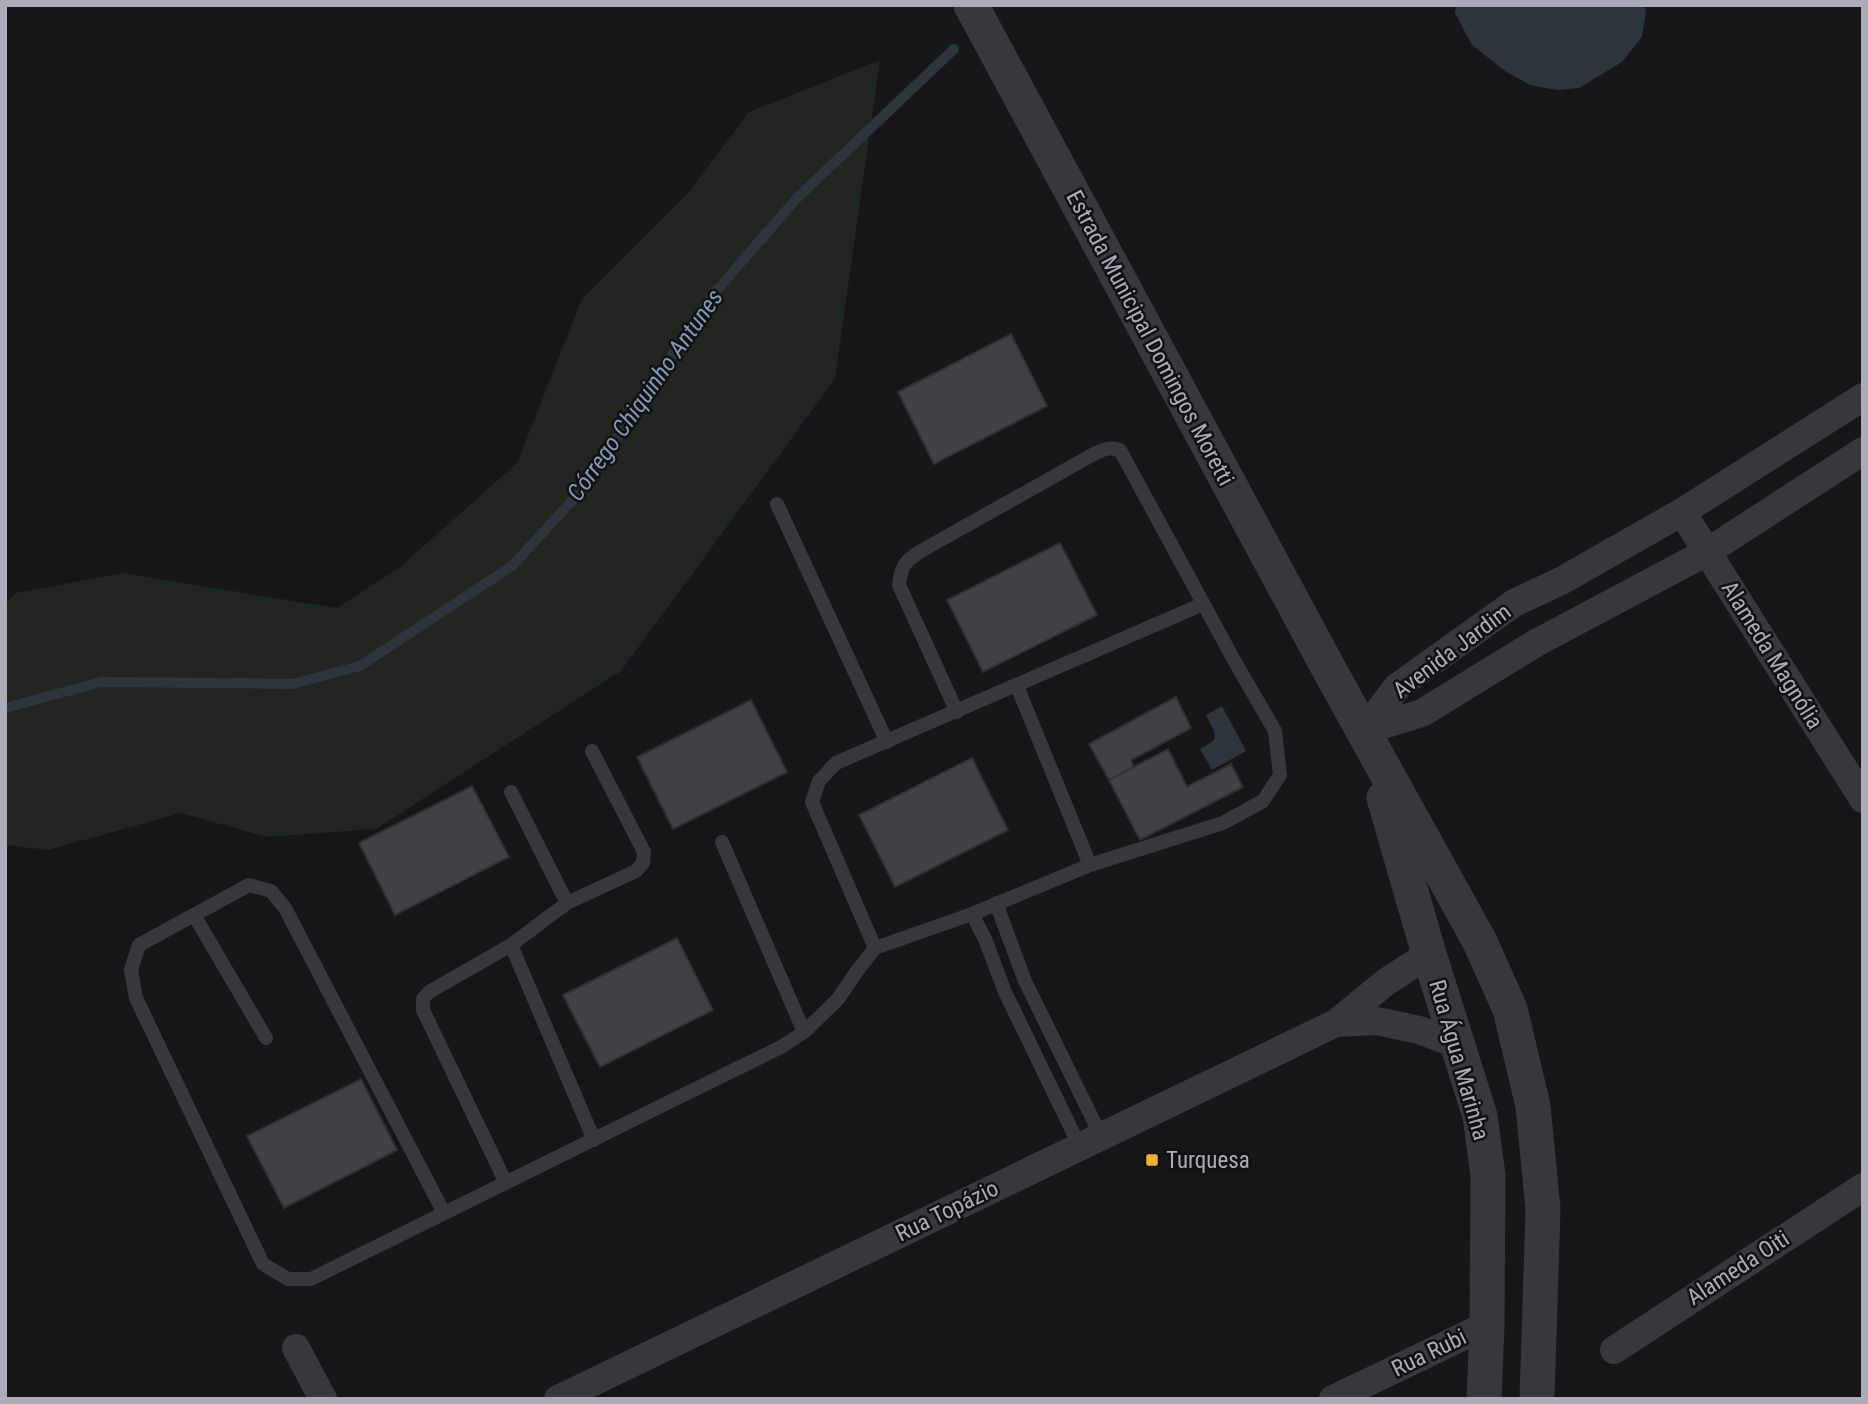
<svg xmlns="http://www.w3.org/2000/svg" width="1868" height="1404" viewBox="0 0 1868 1404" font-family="'Roboto Condensed',sans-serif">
<rect width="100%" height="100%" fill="#161618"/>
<path fill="#1e261f" d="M880,60l-45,319 -214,292 -245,158 -109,8 -86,-24 -133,37 -43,-5v-241l11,-11 107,-20 214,35 63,-41 117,-104 65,-164 105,-105 62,-82z"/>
<path fill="#2c353c" d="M1456,5h188l2,6 -4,26 -20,25 -43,26 -22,2 -27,-5 -25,-14 -33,-26 -17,-32z
M1222,706l24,45 -34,19 -12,-21 12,-7 3,-4 -1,-7 -8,-16z"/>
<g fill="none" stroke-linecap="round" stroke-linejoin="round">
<path stroke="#2c353c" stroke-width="10" d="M5,708l96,-26 191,2 68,-18 152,-100 70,-76 129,-193 86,-99 157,-149"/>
</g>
<path fill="#404145" stroke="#303034" stroke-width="2" d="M1011,334l36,72 -113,58 -36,-72z
M1060,543l37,72 -114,57 -36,-72z
M1176,697l15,31 -60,32 3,7 -25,13 -20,-36z
M751,700l36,72 -114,57 -36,-72z
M1168,749l19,38 44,-23 12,23 -103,53 -31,-60z
M972,758l36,72 -113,57 -36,-72z
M472,786l37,71 -114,58 -36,-72z
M677,938l36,72 -113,57 -37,-72z
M361,1079l36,71 -113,58 -37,-72z"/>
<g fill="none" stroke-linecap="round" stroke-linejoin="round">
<path stroke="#37383d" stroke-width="14" d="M777,504l110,238
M1017,686l73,179
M511,792l56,111
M722,842l82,190
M996,903l29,78 76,155
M972,914l13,25 20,53 75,155
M194,915l72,123
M511,945l83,195
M875,948l-63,-146 7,-21 17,-18 367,-159
M506,1183l-83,-173v-11l6,-7 82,-47 56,-42 69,-32 7,-8 1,-11 -52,-101
M444,1213l-159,-305 -14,-17 -22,-6 -110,60 -8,25 5,28 127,266 25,15h23c156,-77 313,-155 470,-232l23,-15 34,-33 19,-28 18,-23 97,-34 118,-49 133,-42 40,-22 17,-26 -5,-44 -40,-69 -115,-212c-11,-4 -18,0 -28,5l-171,96c-16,10 -20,15 -22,34l58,127"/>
<path stroke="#37383d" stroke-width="28" d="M1682,512l181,287
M1364,731l33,-44 117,-84 47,-22 121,-69 181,-115
M1364,731l58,-18 114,-70 171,-91 156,-101
M1336,1023l41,-2 42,9 38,14
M296,1348l27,51
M1614,1350l249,-163
M558,1399l778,-376 50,-41 43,-28
M1333,1399l154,-74"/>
<path stroke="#37383d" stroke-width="35" d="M971,5l359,666 150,271 30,67 23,97 10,103 -6,190
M1384,798l45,156 51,162 8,59 -1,150 -3,74"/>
</g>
<rect fill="#f2b134" stroke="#111113" stroke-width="2.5" x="1145" y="1153" width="14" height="14" rx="3.5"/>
<g text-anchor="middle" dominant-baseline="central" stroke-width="5" stroke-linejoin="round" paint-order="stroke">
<g font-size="23" fill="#a8adb8" stroke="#111113">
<text transform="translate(1150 338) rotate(62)">Estrada Municipal Domingos Moretti</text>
<text transform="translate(1452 651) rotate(-37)">Avenida Jardim</text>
<text transform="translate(1772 655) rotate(58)">Alameda Magnólia</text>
<text transform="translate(1459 1060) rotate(74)">Rua Água Marinha</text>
<text transform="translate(947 1211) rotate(-26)">Rua Topázio</text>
<text transform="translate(1738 1268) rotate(-33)">Alameda Oiti</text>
<text transform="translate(1429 1353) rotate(-26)">Rua Rubi</text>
</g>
<g font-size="23" fill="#a8adb8" stroke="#111113" text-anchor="start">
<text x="1166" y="1160">Turquesa</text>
</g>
<g font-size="24" font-style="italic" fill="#7f9bb3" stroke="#111113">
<text transform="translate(645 395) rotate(-55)">Córrego Chiquinho Antunes</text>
</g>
</g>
<rect width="1868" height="1404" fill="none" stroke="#a8adb8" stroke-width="14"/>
</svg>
